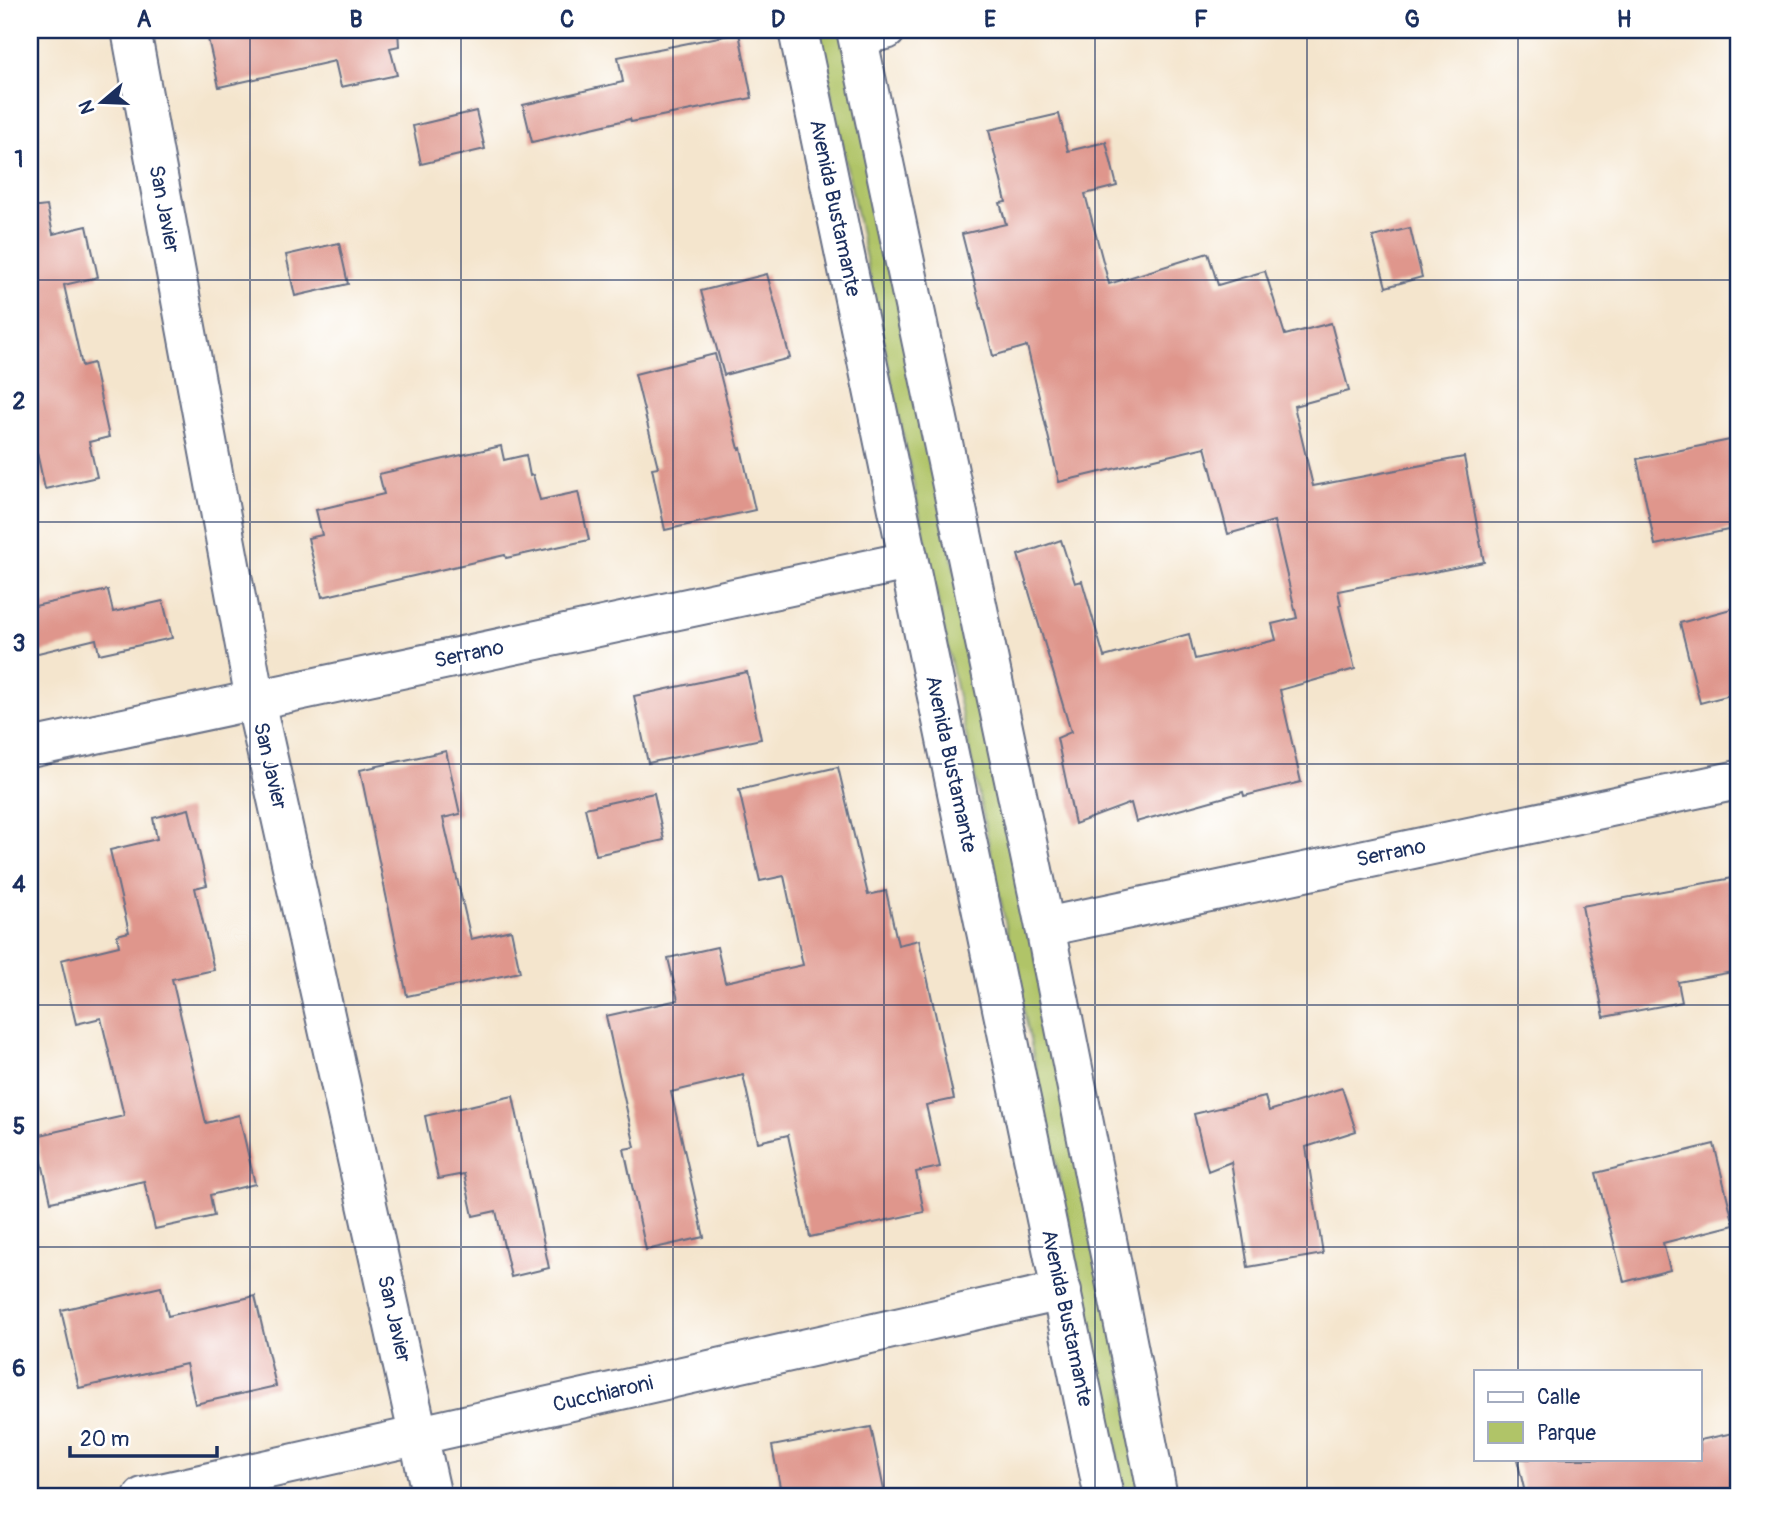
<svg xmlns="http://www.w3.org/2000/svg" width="1768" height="1527" viewBox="0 0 1768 1527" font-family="Pangolin,sans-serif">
<rect width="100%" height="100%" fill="#fff"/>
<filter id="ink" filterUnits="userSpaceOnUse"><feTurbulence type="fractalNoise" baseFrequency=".0143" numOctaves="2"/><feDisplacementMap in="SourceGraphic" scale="14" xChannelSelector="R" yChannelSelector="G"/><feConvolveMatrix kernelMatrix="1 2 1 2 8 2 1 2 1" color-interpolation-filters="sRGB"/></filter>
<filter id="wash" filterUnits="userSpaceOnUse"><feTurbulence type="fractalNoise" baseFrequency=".00686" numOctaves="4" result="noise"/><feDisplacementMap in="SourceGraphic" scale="28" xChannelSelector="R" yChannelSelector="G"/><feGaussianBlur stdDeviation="1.57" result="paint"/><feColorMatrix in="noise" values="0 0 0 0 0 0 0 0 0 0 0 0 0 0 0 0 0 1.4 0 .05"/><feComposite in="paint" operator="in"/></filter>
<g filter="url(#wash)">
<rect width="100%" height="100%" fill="#f4e5cd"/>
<path fill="#b0c468" stroke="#667a63" stroke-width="2" d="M818,30h24l306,1467h-22z"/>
<g id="blocks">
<path fill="#df968c" d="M206,30h192l1,16 -9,2 7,27 -56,12 -6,-26 -116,26z
M739,33l13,65 -121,24 -1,-3 -98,23 -9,-37 100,-23 -5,-25z
M476,111l9,38 -64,15 -8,-38z
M1059,114l9,37 38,-9 11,44 -32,8 24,90 99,-31 10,32 47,-14 20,64 46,-12 18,68 -55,15 19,80 151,-29 20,105 -146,29 3,14 -2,1 16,63 -75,21 21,92 -57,14 -1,-4 -107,30 -5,-19 -56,21 -18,-86 14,-6 -53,-177 43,-15 14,43 7,-2 22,76 85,-23 6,25 81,-19 -4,-16 25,-6 -23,-97 -46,13 -23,-87 -146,35 -32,-136 -34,10 -31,-122 44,-10 -6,-21 6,-1 -17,-72z
M47,206l6,28 34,-8 11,51 -34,8 18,81 11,-3 16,74 -20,5 8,35 -52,12 -8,-36 -7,2v-247z
M1410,228l12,49 -36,10 -13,-50z
M339,243l9,41 -53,12 -9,-41z
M767,274l23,84 -66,17 -23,-84z
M715,354l24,95 2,-1 14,62 -90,20 -13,-62 6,-1 -23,-93z
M1730,440l8,39v49l-83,17 -18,-86z
M501,446l3,14 22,-5 4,21 3,-1 7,25 38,-8 11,48 -83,18 -1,-3 -183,42 -14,-59 14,-3 -6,-25 68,-16 -5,-20z
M108,590l5,22 50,-11 9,37 -73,16 -3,-15 -66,16v-48z
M1738,607v86l-38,10 -20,-80z
M747,672l14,67 -113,24 -14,-67z
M446,751l14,63 -17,4 28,121 40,-9 9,42 -113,24 -47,-226z
M838,767l30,128 18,-4 12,54 21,-5 35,159 -28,6 14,62 -24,5 8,40 -114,25 -22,-102 -30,7 -15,-67 -72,17 33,145 -58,13 -22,-101 11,-2 -29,-131 72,-16 -10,-42 49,-11 8,35 78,-17 -19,-89 -24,5 -21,-91z
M654,793l10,47 -68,15 -11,-47z
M189,809l18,76 -12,3 19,82 -42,9 34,144 33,-8 16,69 -45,11 4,21 -59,13 -11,-48 -93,21 -15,-66 88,-20 -23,-98 -25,6 -15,-64 58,-14 -2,-11 12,-3 -19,-82 47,-11 -4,-21z
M1738,877v94l-60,11 4,20 -78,15 -22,-111z
M1342,1088l14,43 -50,16 17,107 -75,13 -17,-105 -23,9 -14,-57 71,-17 4,14z
M513,1096l36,172 -38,9 -15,-66 -23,5 -9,-42 -26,5 -13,-63z
M1714,1144l20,81 -71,18 7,27 -46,12 -28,-109z
M161,1287l7,29 87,-20 21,90 -81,18 -9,-40 -107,24 -18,-78z
M871,1427l13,63 -35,7h-67l-10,-51z
M1738,1432v65h-212l-9,-38h183v-19z"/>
</g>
</g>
<g filter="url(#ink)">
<use href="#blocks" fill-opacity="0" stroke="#676f85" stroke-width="2"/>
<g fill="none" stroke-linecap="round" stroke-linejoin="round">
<defs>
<path id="street" d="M131,30l124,670 177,797
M858,36l28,-6
M30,748l878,-187
M1045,927l693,-147
M143,1497l919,-206"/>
<path id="secondary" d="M798,30l306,1467
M856,30l189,897 113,570"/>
</defs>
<use href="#street" stroke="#676f85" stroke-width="42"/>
<use href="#secondary" stroke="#676f85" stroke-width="42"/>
<use href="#street" stroke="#fff" stroke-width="38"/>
<use href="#secondary" stroke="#fff" stroke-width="38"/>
</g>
</g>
<path fill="none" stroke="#1b2f5e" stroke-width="2" stroke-opacity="0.55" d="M250,30v1467M461,30v1467M673,30v1467M884,30v1467M1095,30v1467M1307,30v1467M1518,30v1341M30,280h1708M30,522h1708M30,764h1708M30,1005h1708M30,1247h1708M1518,1459v38"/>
<g text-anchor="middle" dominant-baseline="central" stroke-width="5" stroke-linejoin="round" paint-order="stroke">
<g font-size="21" fill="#1b2f5e" stroke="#fff">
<text transform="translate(835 208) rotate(78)">Avenida Bustamante</text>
<text transform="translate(164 209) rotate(79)">San Javier</text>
<text transform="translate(469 654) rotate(-12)">Serrano</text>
<text transform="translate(951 764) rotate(78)">Avenida Bustamante</text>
<text transform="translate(270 766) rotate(77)">San Javier</text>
<text transform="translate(1391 853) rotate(-12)">Serrano</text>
<text transform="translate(1067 1318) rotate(78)">Avenida Bustamante</text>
<text transform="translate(394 1319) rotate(77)">San Javier</text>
<text transform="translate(603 1394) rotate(-13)">Cucchiaroni</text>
</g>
</g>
<rect width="1768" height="1527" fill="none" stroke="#fff" stroke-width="77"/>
<rect x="1474" y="1370" width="228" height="91" fill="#ffffff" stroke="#a4acbf" stroke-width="2"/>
<rect x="1488" y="1392" width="35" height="10" fill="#ffffff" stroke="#a4acbf" stroke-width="2"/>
<text x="1537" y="1404" font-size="21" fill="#1b2f5e">Calle</text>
<rect x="1488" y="1422" width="35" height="21" fill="#b0c468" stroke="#a4acbf" stroke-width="2"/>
<text x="1537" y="1440" font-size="21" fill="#1b2f5e">Parque</text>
<g transform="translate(102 102) rotate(251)" stroke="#ffffff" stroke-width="5" paint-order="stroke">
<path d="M0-5L12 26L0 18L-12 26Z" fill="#1b2f5e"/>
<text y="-10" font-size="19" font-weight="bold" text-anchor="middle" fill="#1b2f5e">N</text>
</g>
<path d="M70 1446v10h147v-10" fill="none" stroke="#1b2f5e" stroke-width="3.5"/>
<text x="80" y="1446" font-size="21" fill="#1b2f5e" stroke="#ffffff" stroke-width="5" paint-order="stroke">20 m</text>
<rect x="38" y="38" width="1692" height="1450" fill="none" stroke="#1b2f5e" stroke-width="2.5"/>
<g font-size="23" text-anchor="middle" font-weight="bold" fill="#1b2f5e">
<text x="144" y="27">A</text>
<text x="356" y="27">B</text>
<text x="567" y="27">C</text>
<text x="778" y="27">D</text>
<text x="990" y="27">E</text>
<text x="1201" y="27">F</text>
<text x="1412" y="27">G</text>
<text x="1624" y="27">H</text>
<text x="19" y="167">1</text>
<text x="19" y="409">2</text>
<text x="19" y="651">3</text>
<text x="19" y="892">4</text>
<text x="19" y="1134">5</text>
<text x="19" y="1376">6</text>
</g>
</svg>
